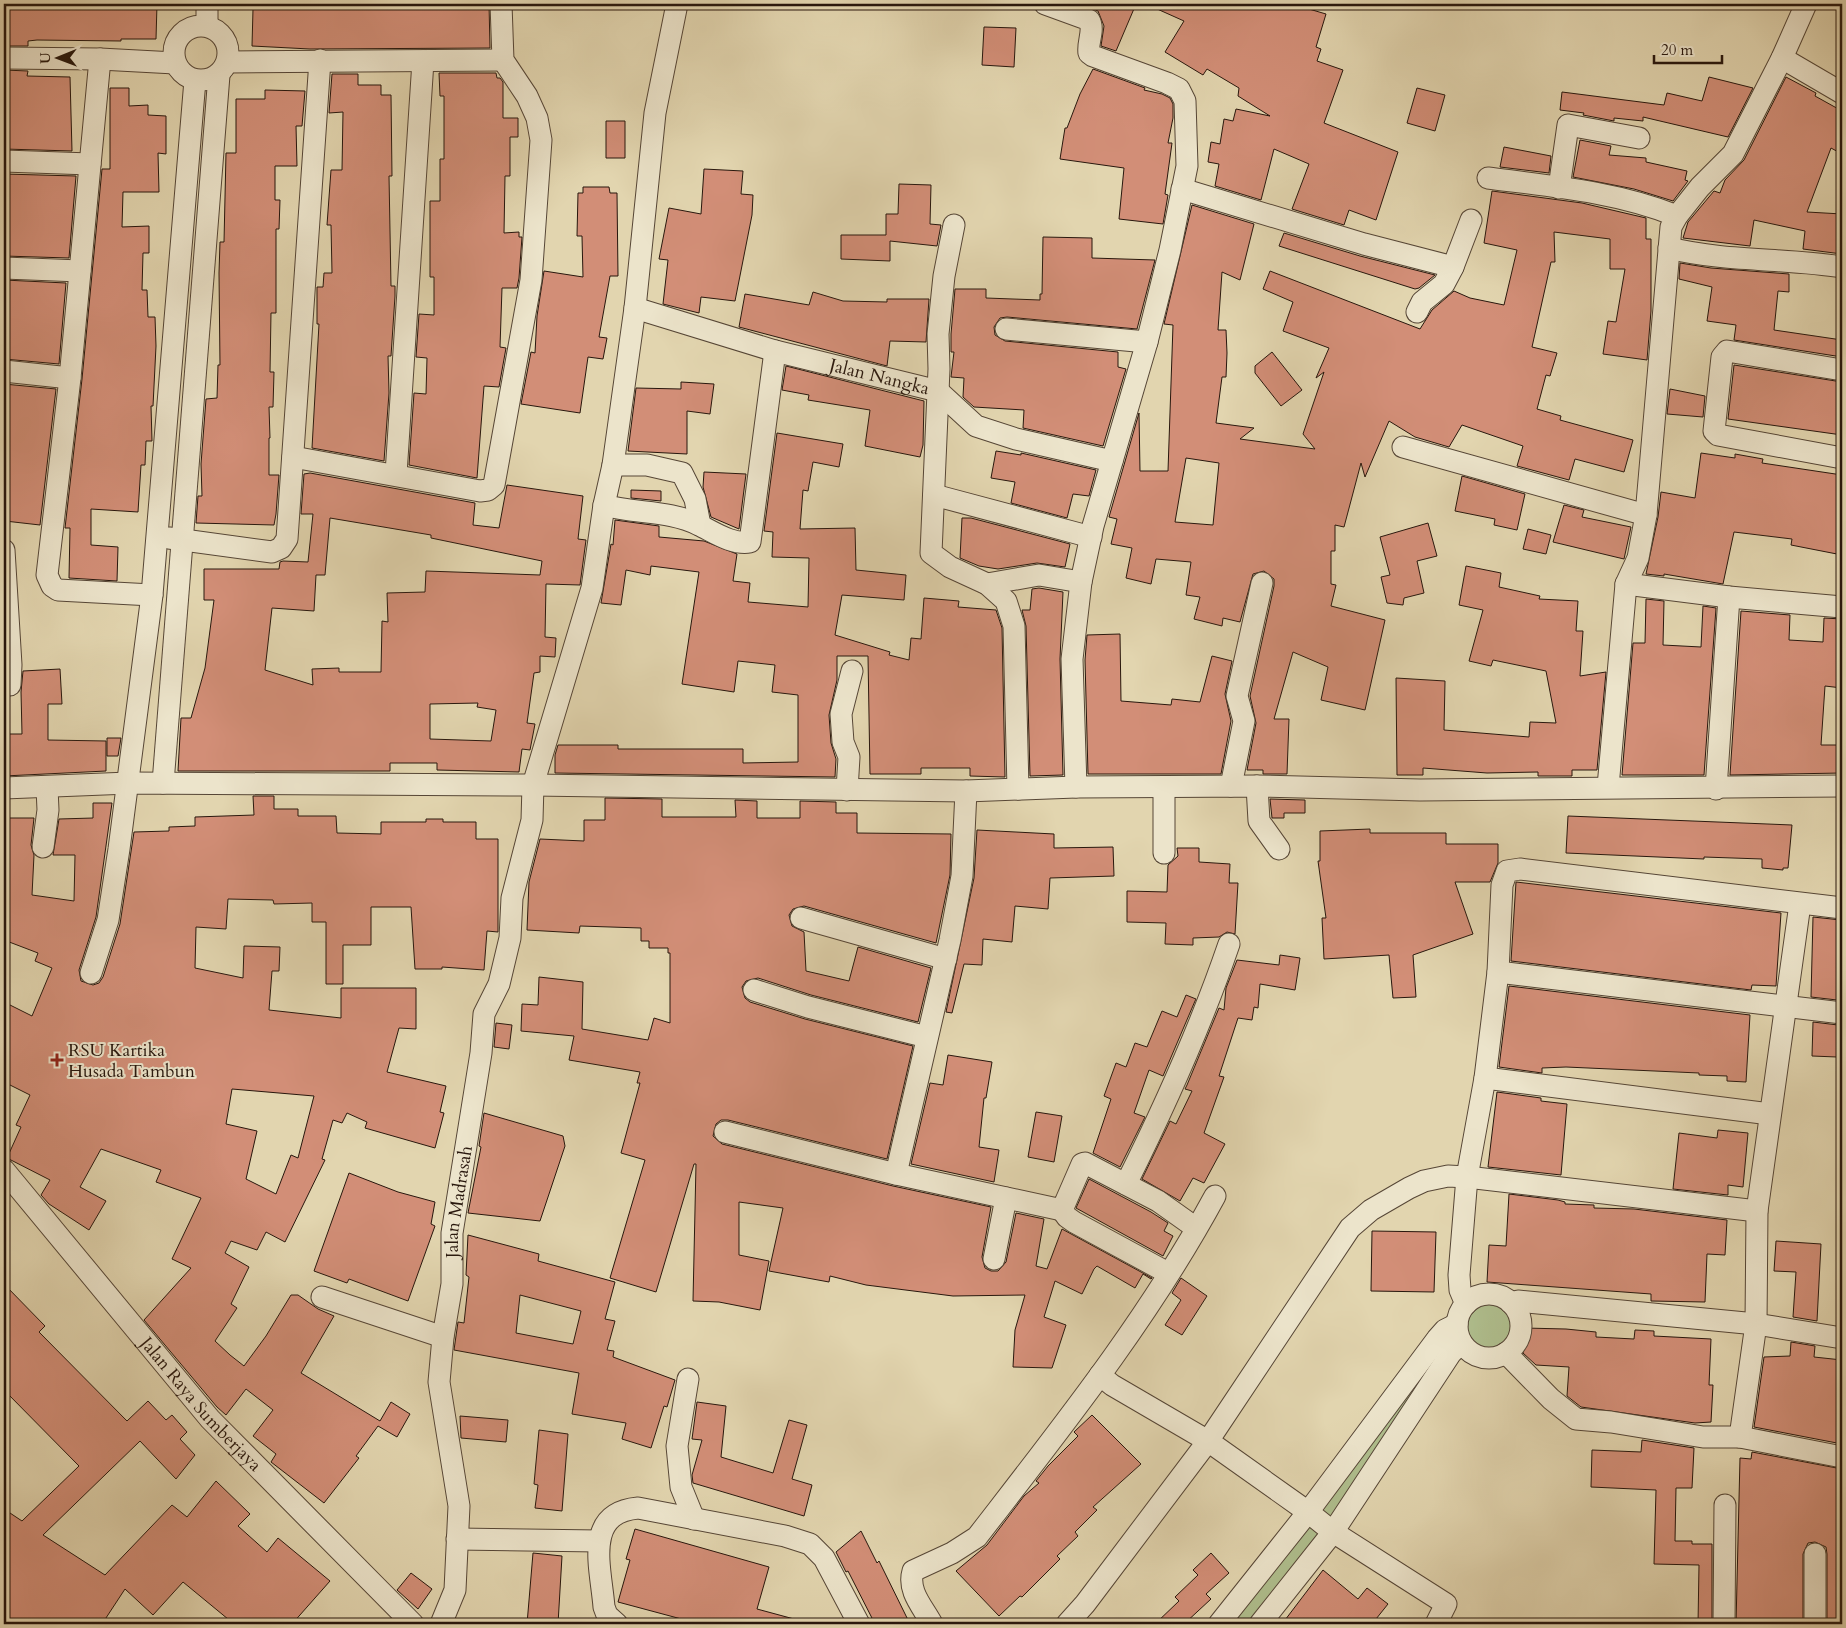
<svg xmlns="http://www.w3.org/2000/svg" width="1846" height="1628" viewBox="0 0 1846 1628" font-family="Cardo,serif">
<rect width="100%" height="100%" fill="#e2d5af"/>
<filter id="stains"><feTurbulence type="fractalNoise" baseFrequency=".004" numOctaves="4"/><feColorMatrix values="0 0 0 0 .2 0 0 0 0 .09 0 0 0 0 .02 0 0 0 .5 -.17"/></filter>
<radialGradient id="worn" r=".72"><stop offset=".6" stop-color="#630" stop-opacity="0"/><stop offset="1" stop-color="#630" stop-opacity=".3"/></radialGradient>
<path fill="#afbe8d" stroke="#6c6a4d" d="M1483,1294c73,-1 24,103 -21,49l-202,281h-41l238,-300c4,-16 11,-24 26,-30z"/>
<path fill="#d28e77" stroke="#28170d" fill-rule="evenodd" d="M4,4h153l-1,35h-35v2l-84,-1 -9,1v5h-24z
M256,4h233l1,44 -180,1 -58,-3 1,-37h3z
M1081,4h55l-20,47 -15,-5 3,-20 -6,-15z
M1146,4h146l34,10 -10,33 5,2 -4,12 26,9 -19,53 74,29 -22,68 -27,-10 -5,15 -52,-16 17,-45 -35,-15 -13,51 -46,-14 4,-22 -11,-2 3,-20 9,2 4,-25 9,2 3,-12 34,7 -32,-20 1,-8 -32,-19 -4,6 -38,-23 19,-31z
M984,27l32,1 -2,39 -32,-2z
M1093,69l52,19 -1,2 18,4 8,4 3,6v14l-5,25h4l-7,51 3,1 -5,29 -44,-5 5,-51 -64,-9 5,-31h2l13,-34z
M4,70l24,1 -1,5 43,1 2,74 -68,-2z
M439,73h57l1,5h3l3,4v36h15v19h-8v39h-5l-1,57 15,-1v5h3l-3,41 -2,10h-15l-2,59 6,1 -7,39 -15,-1 -7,92 -68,-13 5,-72 12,1 1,-36 -11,-1 3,-43 15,1v-38h-4v-76h10v-42h4v-63h-4z
M332,74h26v11h23v10h10l1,81h-3l2,110h4v10l-4,60h-3l1,37 -5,68 -72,-13 7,-124h-2v-37h6l1,-14h8l-1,-48h-4l4,-55h11l1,-58 -14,1z
M1709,77l44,11 -25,49 -85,-20v4l-29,-3v3l-31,-6 1,-2 -24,-3 2,-18 102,13 3,-12 35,8z
M1786,77l30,16 -1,3 27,15v43l-11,-6 -24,64 35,2v40l-39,-5 2,-18 -51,-11 -4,26 -67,-8 5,-16 26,-31 6,2 5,-13 19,-20z
M110,88h19v18l19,-1v10l18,1v38l-8,-1 1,39h-36l-1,35 27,-1v27h-6l-1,37h5l1,27h7l1,29 -3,60h-2l1,35h-6l-1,24h-4l-3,47 -47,-3v36l27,2 -1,34 -48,-3 1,-50h-5l17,-149 20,-210h8z
M1417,88l28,7 -10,36 -28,-8z
M265,90l40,1 -3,35h-6l1,40h-22v34h5l-1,29h-3v84h-5l-1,59h4l-1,35h-4l1,31h-1v37h10l-3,39 -2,11 -78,-2 2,-27h4l-1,-32 5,-65 11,-1 1,-33h2l-1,-92 1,-31h4l2,-89h10v-54h29z
M606,121h19v37h-19z
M1580,140l31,6 -2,9 37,3v4l41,9 -2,9 3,1 -15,20 -39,-12 -61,-12z
M1504,147l47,9 -2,17 -49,-6z
M704,169l39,2 -2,23 12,1 -1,20 -17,86 -34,-4 -2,16 -36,-9 5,-44 -9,-1 10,-51 32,6z
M4,174l72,2 -7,82 -65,-2z
M899,184l32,1 -1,39 11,1 -4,21 -47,-5v20l-49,-2v-24h45v-21h12z
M583,187h26l1,6h7l1,83h-8l-11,61 8,1 -4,21 -15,-2 -8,56 -59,-9 10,-52 4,1 2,-37 7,-45 39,6 -1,-41h-5l1,-43h5z
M1492,191l90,12 64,15v21h5v72l-4,49 -44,-6 5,-33 8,1 9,-53h-15v-30l-56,-7 1,30h-4l-19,85 25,6 -7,23 -4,-1 -9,34 24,7 -1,4 73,20 -9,32 -49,-13 -6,21 -52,-14 6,-20 -61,-21 -13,22 -34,-10 -26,-16 -24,56 -4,-14 -17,64 -9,-2v26h-4v33l5,1 -5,21 54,14 -20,90 -44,-10 7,-33 -35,-15 -19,67h15l-2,55h-24v-4h-16l9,-47 -6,-27 24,-110v-7l-10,-8 -11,3 -13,48 -17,-4 -1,8 -28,-7 6,-22 -14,-2 5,-33 -35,-3 -5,25 -25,-6 6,-30 -21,-4 6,-25 -8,-2 30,-104 1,58h28l5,-146 -9,-1 28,-119 62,19 -14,56 -18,-8 -4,58h8l1,23 -1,24h-4l-6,46 38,5 -14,11 75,10 -12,-15 21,-62 -8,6 13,-30 -46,-17 10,-29 -30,-13 7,-18 150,58 12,-19 22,-19 16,7 34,7 13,-55 -33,-7zM1186,458l33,5 -6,62 -38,-3z
M1284,233l76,23 75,19 -16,13 -4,1 -136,-43z
M1043,237l49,1v20l63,2 -18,69 -130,-12 -7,1 -6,9 1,8 10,6 113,11v15l8,2 -23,77 -80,-18 1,-18 -50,-3 -11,-10 1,-19 -13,-1 3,-25h-3v-18l4,-45h31v9l54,2v-6h2z
M1680,263l31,5 78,6v18l-11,-1 -4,39 68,10v17l-108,-17 2,-15 -29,-4 5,-34 -33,-8z
M4,280l62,3 -7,81 -55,-5z
M813,292l30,9 44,1v-3h42l-3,43 -36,-1 -3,25 -148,-39 6,-33 64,11z
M1272,352l30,38 -21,16 -26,-33v-7z
M1734,365l108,17v53l-114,-16z
M786,366l138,35 -1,44 -3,12 -55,-11 5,-36 -62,-10 1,-5 -27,-5z
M681,382l33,2 -4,30 -23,-3v43l-59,-3 8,-63 45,1z
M4,384l52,5 -16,136 -35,-4 4,-39h-5z
M1670,389l35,7 -2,21 -36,-3z
M777,433l66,11 -4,23 -26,-5 -5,29 -5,-1 -3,39 55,-1 1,42 50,5 -2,25 -62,-5 -7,40 55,17 -1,3 20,5 2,-22 10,1 3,-41 35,3 -1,6 38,3 6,18 3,149 -35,-1v-8h-49v6h-51l-2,-118h-31v24l-8,35 2,28 5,16 -1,18 -280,-4v-18l3,-10h60v4h125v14l55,-1v-67l-26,-3 3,-27 -37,-4 -4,31 -52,-8 17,-112 -48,-6 -1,9 -24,-5 -5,35 -20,-2 10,-59 2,1 2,-25 44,6v11l45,4 33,13 -4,27 17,2 -2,19 60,5 1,-49 -37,-1 1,-25 -9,-1z
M996,451l25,4v-2l75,17 -7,26 -16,-2 -6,24 -56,-15 4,-21 -24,-4z
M1701,453l34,5v-4l28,5 -1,4 80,12v80l-51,-10 1,-6 -58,-7 -11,52 -59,-10v2l-18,-2 12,-57 3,-25 34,6z
M704,472l42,2 -7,55 -28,-12 -8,-30z
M310,473l165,30 -2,22 26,3 8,-43 76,11 -5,43 8,1 -6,45 -34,-1 -1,53 11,1 -1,19 -15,-1v16l-6,1 -7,50 8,1 -5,26 -8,-1 -3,23 -82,-2v-7h-47v8h-212l3,-53h10l14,-50 9,-68h-10v-31h75l1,-7 3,-1 25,1 5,-48h-12l3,-40zM330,518l101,17v3l111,23 -2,14 -114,-4 -1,21 -38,1 1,29 -6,-1 -1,51h-42v-4l-27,1 1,16 -48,-15 7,-62 42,3 2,-36h9zM478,703l-1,4 19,3 -5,31 -61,-2v-35z
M1462,476l63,18 -8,36 -23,-5 1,-6 -40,-8z
M631,490l30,1v10l-30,-3z
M1564,505l20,5 -2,7 49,10 -7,32 -71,-17z
M962,518h9l99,26 -5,23 -28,-4 -39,6 -19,-3 -19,-8z
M1428,523l9,33 -20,5 7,32 -20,5 -1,7 -16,-2 -6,-26 9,-2 -10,-38z
M1528,529l23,6 -5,19 -23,-5z
M1466,566l35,7 -2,14 41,9 -1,3 39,2 -2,30h7l-3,45 26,-4 -9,98h-25v6h-34v-4l-51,1 -64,-5v7h-26l-1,-97 49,3 -1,49 85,7 1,-15 26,1 -10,-52 -53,-11 -2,6 -22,-5 14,-51 -24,-5z
M1039,588l24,4 -3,67 3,116 -33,1 -4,-150 -4,-16h8l2,-21z
M1646,599l18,2 -1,44 38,2 2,-41 13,2 -12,167h-82l11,-132h12z
M1741,611l49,4 -1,25 34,2 1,-24 18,1v69l-17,-2 -4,59h21v28l-112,2z
M1120,634l1,67 50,4 1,-6 28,3 12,-46 20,5 -7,33 6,27 -10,53h-133l-3,-114 2,-25z
M60,669l2,35h-14v36l58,1v30l-102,5v-42h18l-1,-42 2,-21z
M107,738h14l-3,18h-11z
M253,796h21v13h24v7h38l1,17 44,1v-12h45v-3h17v3h33v17h22v93l-11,-1 -3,39 -42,-3v2h-27l-4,-62h-40v38h-28v39h-17v-62h-14v-19l-38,1 -1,-4 -45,-1 -2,30 -30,-2 -1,41 48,10 1,-32 36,1 -1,24h-7l-3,39 72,8v-30h75v41l-17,-1 -12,44 59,14 -6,26 4,1 -9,35 -70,-20 2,-6 -20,-9 -5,10 -9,-3 -11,39 3,1 -40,82 -19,-10 -9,18 -26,-9 -6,12 24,14 -18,37 6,4 -22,33 15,14 14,11 22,-30 25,-41h7l20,14 16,7 -33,57 79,48 11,-19 19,12 -13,23 -19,-11 -22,30 3,2 -35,45 -53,-41 5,-8 -23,-18 20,-26 -27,-21 -20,26 -9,-8 -73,-87 47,-52 -19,-9 29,-61 -45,-16 5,-12 -60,-21 -21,38 26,14 -17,29 -40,-26 -8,-9 9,-15 -43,-22 14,-31 -5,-2 14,-30 -26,-13v-80l28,14 20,-48 -17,-7 3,-8 -34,-13v-122h30l-3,27 3,10 -2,40 42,6 1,-46h-22l6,-36 34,-1v-15h19l-16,114 -17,53 2,11 12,4 6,-2 4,-6 17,-53 14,-92 35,-1v-4l26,-1v-9l59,-2zM232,1089l82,7 -16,62 -7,-3 -15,39 -30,-15 11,-48 -31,-7z
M605,798l57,1v18h74l-1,-17 22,1v17h43v-17l36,1v11h21v20l94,1 -1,41 -14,68 -132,-37 -11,3 -4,6 3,11 12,6 2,39 43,10 9,-34 73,21 -13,54 -107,-27 -53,-17 -12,3 -4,6 3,11 5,4 55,17 108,27 -26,113 -159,-39h-7l-5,4 -3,12 9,8 171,42 98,21 -9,50 3,11 6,3h7l8,-9 10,-49 28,6 -8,47 11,3 15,-40 90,49 -1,1 -8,-5 -8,14 -38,-22 -3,3 -12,25 -27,-13 -11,36 22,8 -14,43 -39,-1 2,-37 10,-35 -72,1 -87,-11 -36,-9 -1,6 -60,-11 14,-63 -44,-6v53l30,6 -9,49 -41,-8 -26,-1 3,-137h-2l-38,128 -46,-14 35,-118 -24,-7 19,-70h-3l3,-11 -71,-12 5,-24 -53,-5 1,-27 16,1 1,-28 44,5 -1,47 66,11 6,-22 16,5v-70h-2v-5h-19v-7h-8v-13l-61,-2 -1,7 -52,-3 2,-48 11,-43 44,2v-21h21z
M1270,799l35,1v13h-21v5h-12z
M1568,816l224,9 -4,43h-5v2l-21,-2v-9l-58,-2v2l-138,-6z
M1370,829v4h76v11h52v19l-8,19h-35l18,52 -60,21 3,42 -23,1 -4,-43 -65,4 -2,-41h4l-8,-57h2v-30z
M977,830l77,4v14l59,-1 1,29 -64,2 -2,31 -33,-3 -3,36 -29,-3 -1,26 -18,-1 -12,49 -6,-1 28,-134z
M1177,848h22v14l31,2 -1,19h9l-3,51 -8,-2 -8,5 -26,1v7l-28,-1 1,-21 -39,-1v-31l40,1 1,-27 10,-9z
M1516,882l265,31 -5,73 -24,-1 -1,5 -240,-29z
M1813,917l28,3 -4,80 -26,-3z
M1280,955l20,3 -5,32 -35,-6 -2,24 -4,-1 -2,13 -14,-2 -19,58 5,1 -20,56 21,11 -21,39 -11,-5 -13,23 -38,-22 28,-58 6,3 16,-33 -7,-2 2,-4 32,-77 5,2 2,-22 11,-28 42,5z
M1509,986l241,29 -4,67 -19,-1v-5l-28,-1v-2l-133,-6 -24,1v5l-43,-6z
M1186,995l10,4 -1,2 -32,75 -14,-6 -15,43 11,4 -25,50 -27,-14 18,-54 -7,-3 12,-33 10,4 9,-24 12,4 15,-36 15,6z
M1813,1022l25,3 -1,32 -25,-1z
M496,1023l16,2 -3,24 -15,-2z
M948,1055l44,7 -6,36h-2l-5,49 20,3 -5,32 -83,-18 19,-81 13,2z
M1497,1092l44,6v3l26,3 -6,71 -73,-8z
M1036,1112l26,4 -8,46 -26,-5z
M484,1113l79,23 2,10 -25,75 -72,-8 13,-66 -2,-1z
M1718,1130l30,3 -5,54 -15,-2v10l-55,-6 6,-56 38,5z
M349,1173l49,19 37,10 -4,22 4,2 -27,75 -59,-22 -2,4 -33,-12z
M1089,1179l62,33 17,11 -4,8 9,5 -10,20 -87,-48z
M1509,1194l49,6 7,2v2l29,1v3l40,1 93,11 -2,35 -18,-1 -2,48 -54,-1v-7l-164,-12 2,-37 17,1z
M1372,1231l64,1 -2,60 -63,-1z
M468,1235l71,19 -1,7 77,21 -10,37 10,2 -8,29 7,1 -1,6 62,23 -8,27 -3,-1 -13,42 -29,-9 4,-16 -54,-9 7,-41 -125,-23 4,-28 6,1 5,-46 -3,-2zM520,1295l61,16 -8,33 -57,-11z
M1776,1241l45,3 -4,77 -24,-4 3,-45 -22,-1z
M1181,1278l26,18 -25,39 -17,-10 16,-25 -9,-7z
M4,1284l41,42 -6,6 88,89 21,-20 18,19 6,-5 15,17 -7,7 15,16 -19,24 -36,-38 -97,94 62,40 67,-70 15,12 29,-36 34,33 -12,12 29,26 11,-14 52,43 -38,43h-58l-51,-42 -30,33 -28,-26 -23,35h-98v-115l18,12 57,-55 -75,-76z
M1524,1328l42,1 30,3v5l38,2 1,-9 19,1v5l57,3 -2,46h4l-2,37 -16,1 -114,-16 -14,-11 2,-29 -33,-2 -13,-12z
M1791,1342l24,4 -1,11 28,3v84l-88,-17 10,-70 26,-1z
M697,1402l29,4 -5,51 52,16 16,-53 18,5 -15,54 20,6 -8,31 -111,-33 -1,-8 10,-35 -10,-1z
M1092,1415l49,49 -48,43 4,3 -22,22 3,4 -21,20 3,3 -38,38 -2,-1 -21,20 -43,-45 31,-26 37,-49 15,-13 -3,-2 12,-15 30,-30 -4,-4z
M460,1416l48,4 -2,22 -45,-4z
M539,1430l29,4 -6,77 -27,-3 3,-23 -4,-1z
M1642,1440l52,8 -2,40h-16l-1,53h17v3h20v80h-14l1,-59 -45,-1 2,-74 -65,-3 1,-37 49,2z
M1752,1452l90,17v155h-15v-70l-1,-7 -11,-5 -7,1 -5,11v70h-67l4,-166 11,1z
M635,1529l134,38 -12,42 37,10 -1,5h-93l-82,-22 12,-42 -4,-1z
M861,1531l16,32 2,-2 31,63h-35l-27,-53 -2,1 -10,-20z
M533,1553l29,3 -4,68h-31z
M1211,1553l18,20 -23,21 5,5 -27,25h-29l24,-23 -4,-4 23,-22 -5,-5z
M1323,1570l35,29 9,-11 21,16 -16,20h-90z
M411,1573l21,16 -14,20 -21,-19z"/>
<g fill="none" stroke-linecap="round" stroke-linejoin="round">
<defs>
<g id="minor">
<path d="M1045,4l44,16c6,10 -2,22 0,33l4,3 74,27 12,6 6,12 2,65 -17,84 -23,92 -54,184 -12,56 -9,77 4,128"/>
<circle cx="201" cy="53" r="27"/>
<path d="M207,26v-22"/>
<path d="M4,58l96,1 75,4"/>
<path d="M1782,58l60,35"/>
<path d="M100,59l-30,319 -23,197 5,11 6,4 94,5"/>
<path d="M228,62l275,-2"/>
<path d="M4,161l86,3"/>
<path d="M1488,178c63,8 130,14 189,38"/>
<path d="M1559,188l9,-63 71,13"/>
<path d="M1182,189l182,55 89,23 18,-47"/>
<path d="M954,225l-10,51 -6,58 1,35 -8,184 19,14 37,17 19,17 8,25 4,163"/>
<path d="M1669,248c57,14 116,10 173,19"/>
<path d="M4,268l76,3"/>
<path id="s1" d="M635,308l140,43 163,40 38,35 40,13 96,22"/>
<path d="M1417,312l5,-10 22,-18 9,-17"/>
<path d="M1006,329l141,13"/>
<path d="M1842,370l-115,-19 -5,6 -8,74 4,4 124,23"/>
<path d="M4,371l66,7"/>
<path d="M1403,447l243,68"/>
<path d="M293,457l187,34 8,-1 6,-5 37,-205 10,-140 -4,-22 -10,-22 -24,-36 -2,-56"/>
<path d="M613,465h34l35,8 13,26 5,26"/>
<path d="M396,474l27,-413"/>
<path d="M934,495l157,42"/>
<path d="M604,505c31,9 65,5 95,20 15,7 33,20 51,17l25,-191"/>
<path d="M169,538l103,14 9,-4 6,-9 33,-479"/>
<path d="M4,550l7,115 -1,20"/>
<path d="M987,584l52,-9 42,7"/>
<path d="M1626,584l103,13 113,10"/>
<path d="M163,783l56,-708"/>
<path d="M1231,786l13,-65 -7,-25 25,-113"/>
<path d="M1257,786l2,35 20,28"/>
<path d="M1164,787v66"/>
<path d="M1608,787l18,-203 12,-26 8,-43 25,-288 6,-11 23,-29 33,-33 49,-96 24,-54"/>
<path d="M4,788l125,-5 404,2 433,6 110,-4 181,-1 163,4 422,-4"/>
<path d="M1716,789l13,-192"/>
<path d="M847,790l2,-33 -6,-15 -2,-28 11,-43"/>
<path d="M43,847l5,-37 -1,-22"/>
<path d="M801,918l145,41"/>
<path d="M1498,972l344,41"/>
<path d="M91,973l17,-53 11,-71 33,-254 43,-515"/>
<path d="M754,990l54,17 119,30"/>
<path d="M1485,1078l285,36"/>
<path d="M725,1132l171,42 166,36 20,-46 3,-1 73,38 38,27"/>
<path id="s2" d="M4,1170l206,249 203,205"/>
<path d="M896,1174l54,-234 12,-64 4,-85"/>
<path d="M1126,1184c39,-78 75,-158 103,-240"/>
<path d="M1062,1210l5,7 7,5 94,51"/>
<path d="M994,1259l12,-61"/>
<circle cx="1489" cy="1326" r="32"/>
<path d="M322,1297l121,40"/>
<path d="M1511,1303l7,-2 238,23 86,14"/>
<path d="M1466,1304l-6,-14 -1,-15 8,-98 18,-99 13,-106 4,-87 5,-14 13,-2 322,39"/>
<path d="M1506,1353l45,46 25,20 35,3 92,15h37l102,20"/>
<path d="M1100,1375l12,10 96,56 100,71 25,20 113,72 -10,20"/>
<path d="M688,1379l-11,67 4,41 13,32"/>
<path d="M1740,1437l16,-113 1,-113 43,-307"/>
<path d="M457,1539l142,2"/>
<path id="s3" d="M441,1624l14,-34 4,-84 -20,-124 4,-45 9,-53v-51l29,-180 3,-39 15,-30 11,-46 2,-40 20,-78 1,-35 59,-197 12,-83 9,-40 22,-157 20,-195 22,-109"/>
<path d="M617,1624l-10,-9 -3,-8c-3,-39 -21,-94 34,-99l147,28 25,8 14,14 35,66"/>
<path d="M932,1624c-9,-17 -25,-33 -19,-53l39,-18 25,-16c85,-110 172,-219 238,-341"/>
<path d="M1067,1624l18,-20 123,-163 142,-213 21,-18 38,-22 15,-7 24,-5 19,1 290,34"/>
<path d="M1219,1624l89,-112 129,-173 8,-9 12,-6"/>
<path d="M1260,1624l73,-92 118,-179 10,-10"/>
<path d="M1724,1624l1,-119"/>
<path d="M1815,1624v-70"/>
</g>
</defs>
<use href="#minor" stroke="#564636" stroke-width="23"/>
<use href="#minor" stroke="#ece4cb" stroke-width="21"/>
</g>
<path fill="#8f2418" stroke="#ece4cb" stroke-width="2" d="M54.5 1052.5h5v5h5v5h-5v5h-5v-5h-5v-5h5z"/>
<g text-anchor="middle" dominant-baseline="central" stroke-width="4" stroke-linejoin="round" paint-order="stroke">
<g font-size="18" fill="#28170d" stroke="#ece4cb">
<text stroke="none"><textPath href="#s1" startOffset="254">Jalan Nangka</textPath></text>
<text stroke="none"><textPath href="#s3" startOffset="428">Jalan Madrasah</textPath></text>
<text stroke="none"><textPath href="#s2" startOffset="306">Jalan Raya Sumberjaya</textPath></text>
</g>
<g font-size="18" fill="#28170d" stroke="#ece4cb" text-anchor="start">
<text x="68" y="1050">RSU Kartika<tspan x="68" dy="21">Husada Tambun</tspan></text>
</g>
</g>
<rect width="1846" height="1628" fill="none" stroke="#e2d5af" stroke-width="20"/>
<rect x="5" y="5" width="1836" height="1618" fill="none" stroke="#28170d" stroke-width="2.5"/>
<rect x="10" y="10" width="1826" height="1608" fill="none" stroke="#28170d"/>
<g transform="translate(58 58) rotate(269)" stroke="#ece4cb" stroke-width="4" paint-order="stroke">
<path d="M0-4L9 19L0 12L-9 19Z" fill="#28170d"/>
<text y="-8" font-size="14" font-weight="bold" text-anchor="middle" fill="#28170d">U</text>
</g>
<path d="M1654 55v8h68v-8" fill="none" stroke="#28170d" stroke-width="2.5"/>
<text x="1661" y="55" font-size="15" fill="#28170d" stroke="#ece4cb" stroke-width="4" paint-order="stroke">20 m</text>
<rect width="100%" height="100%" filter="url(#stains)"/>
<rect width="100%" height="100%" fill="url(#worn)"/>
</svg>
